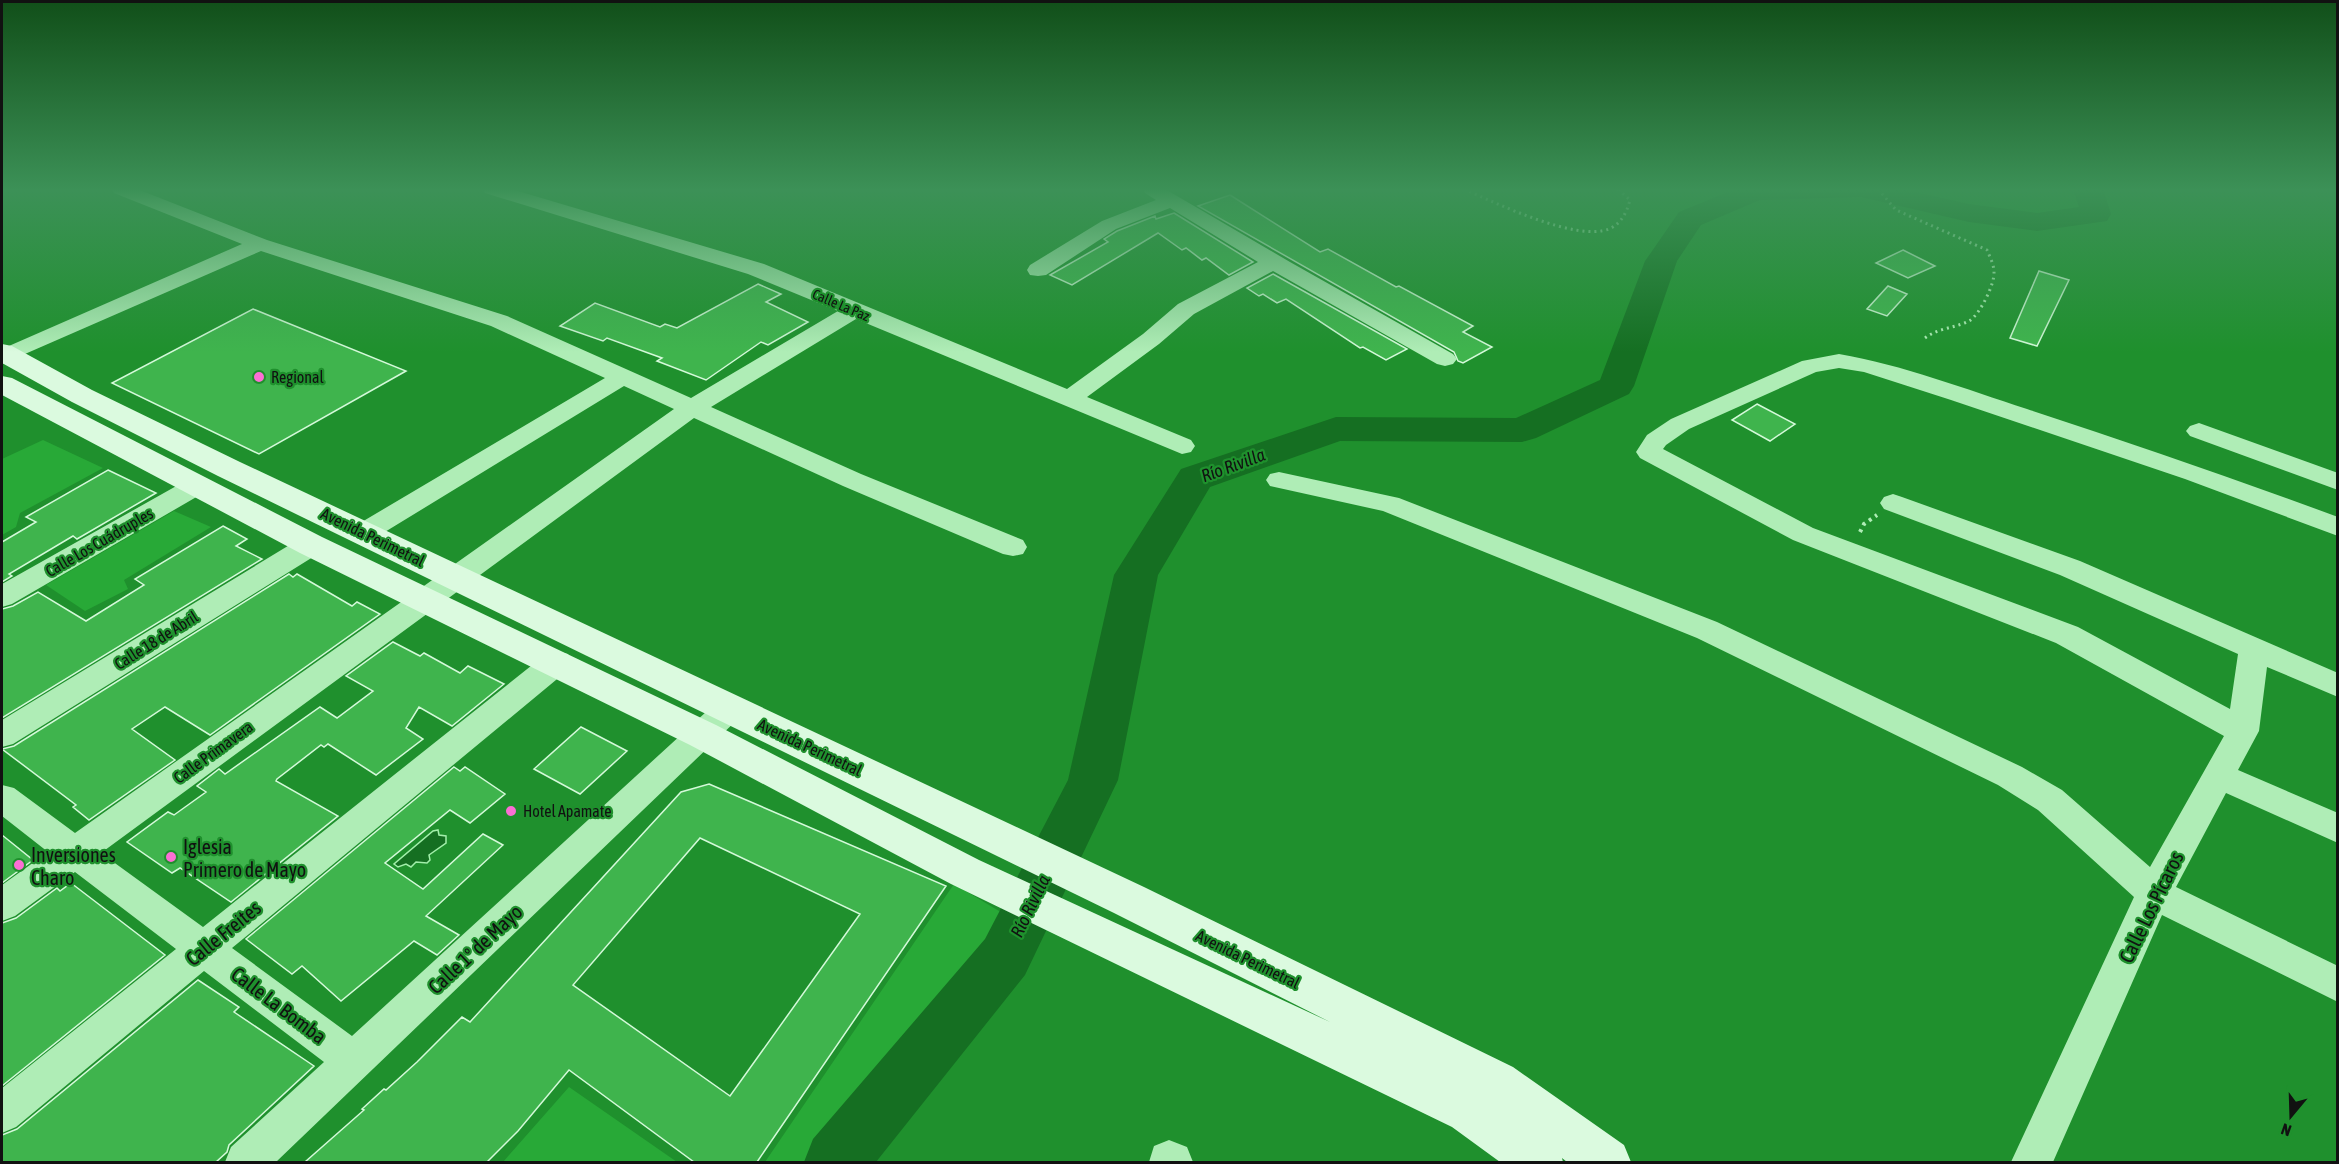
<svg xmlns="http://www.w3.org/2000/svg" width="2339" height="1164" viewBox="0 0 2339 1164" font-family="'Asap Condensed',sans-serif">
<rect width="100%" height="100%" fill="#1f902d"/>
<path fill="#28a937" d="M43,440l60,28 -83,45 -4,14 -14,8v-76z
M174,511l37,16 -87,53 4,9 -43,22 -39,-26z
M954,884l60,36 -17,32 -173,210h-59z
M569,1087l108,75h-174z"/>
<path fill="#156f22" stroke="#a2efaa" stroke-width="1.5" d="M438,830l1,5 7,1v7l-17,12 1,5 -3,3 -11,-1 -5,5 -5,-3 -8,3 -4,-3 39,-33z"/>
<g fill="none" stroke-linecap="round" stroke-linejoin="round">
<path fill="#156f22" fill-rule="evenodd" d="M1735,189h167l67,15 68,9 42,-6 -6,-18h30l8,25 -4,7 -70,10 -68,-9 -108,-25 -101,3 -59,25 -24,36 -43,125 -5,8 -93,44 -14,4 -182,-1 -130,46 -52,88 -40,205 -93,195 -149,187h-72l9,-23 172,-200 83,-159 46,-205 67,-106 155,-52 180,1 84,-38 45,-119 5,-7 29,-42z"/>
</g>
<path fill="#3fb44d" stroke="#d4f9d9" stroke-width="1.5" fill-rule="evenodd" d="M1230,195l90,57 8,-3 68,38 3,-1 74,40 -10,6 29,15 -29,16 -5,-2 -4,-9 -256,-146z
M1174,213l79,49 -24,13 -23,-17 -4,2 -16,-12 -4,2 -24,-17 -86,52 -22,-10 58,-33 -4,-3 13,-8 38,-15 1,3z
M1903,250l32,16 -27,12 -32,-15z
M2039,271l30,9 -32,66 -27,-8z
M1273,274l134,75 -21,11 -23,-13 -3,1 -74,-49 -9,4 -14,-9 -4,2 -12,-8z
M758,284l23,10 -15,8 42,20 -40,23 -7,-3 -55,38 -49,-19 5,-3 -55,-20 -4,3 -43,-15 35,-23 65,24 5,-3 12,4z
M1888,286l19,8 -20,22 -20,-7z
M253,309l153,62 -147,83 -147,-71z
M1757,404l38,20 -25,17 -38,-21z
M108,470l48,23 -79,46 -4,-3 -64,38 3,2 -10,6v-40l34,-20 -10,-5z
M223,526l24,13 -11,7 26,13 -260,159v-109l11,-3 25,-14 48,29 58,-36 -9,-6z
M289,574l4,3 4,-3 55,32 5,-4 23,12 -170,121 -45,-28 -33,22 43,31 -86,60 -16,-13 3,-2 -74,-56 12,-3z
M393,642l27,14 4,-3 36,20 8,-7 36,18 -52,42 -33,-19 -13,21 17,11 -47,36 -48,-31 -4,3 -3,-2 -44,34 -1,2 62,35 -107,86 -51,-34 -8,5 -45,-31 41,-30 6,3 32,-23 -9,-6 22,-17 6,5 95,-67 17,11 36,-27 -27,-15z
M581,727l46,24 -47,43 -46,-25z
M454,767l6,4 5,-4 40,27 -35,29 -20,-13 -65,53 38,26 60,-55 20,11 -77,71 33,19 -22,20 -23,-14 -73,60 -39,-35 -10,8 -46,-35z
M709,784l237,102 -189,276h-63l-125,-92 -51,61 -31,31h-182l59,-52 -2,-1 22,-20 2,1 31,-28 45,-45 8,5 211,-230zM700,838l160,76 -130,182 -157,-111z
M2,835l31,25 -31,23z
M71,883l94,72 -163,131v-163l14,-5 41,-30 3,3z
M198,980l41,27 -5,5 80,54 -85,79 -2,7 -11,10h-214v-27l15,-6z"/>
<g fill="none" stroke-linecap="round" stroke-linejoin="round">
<path stroke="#afedb6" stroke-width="3" stroke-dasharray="2 4" stroke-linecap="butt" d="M1464,189c32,14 112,53 145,40 12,-5 18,-17 21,-29l-12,-11
M1878,189l18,21 91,40c3,7 7,15 7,22 1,12 -15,44 -25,49 -14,7 -31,7 -44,17"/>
<path stroke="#afedb6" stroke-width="4" stroke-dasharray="3 4.5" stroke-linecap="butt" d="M1860,532l4,-8 13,-9"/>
<path fill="#afedb6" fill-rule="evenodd" d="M112,189h25l130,51 240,76 184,82 147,-87 -90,-37 -263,-81 -2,-4h28l253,75 303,125 76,-55 35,-30 80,-42 -88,-54 -54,21 -70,46 -8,1 -8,-1 -3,-5 3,-5 72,-44 54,-21 -11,-7 -2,-4h22l125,73 163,92 4,5 -4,5 -8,2 -8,-2 -164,-93 -79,43 -35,30 -72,53 104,43 4,6 -4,6 -9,2 -326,-135 -145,88 150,67 162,66 4,7 -4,7 -10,2 -10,-2 -160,-68 -149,-68 -593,435 102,74 343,-273 11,-3 11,3 4,8 -4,8 -336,278 120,88 366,-335 11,-4 11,4 5,8 -5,8 -464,445h-51l6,-15 93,-85 -120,-91 -188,156 -14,6v-45l174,-139 -101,-77 -60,44 -13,5v-36l46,-33 -46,-36v-31l12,3 61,45 599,-424 -50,-23 -249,152 -10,3 -10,-3 -4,-6 4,-6 250,-148 -114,-52 -230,-75 -259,113v-15l240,-105 -128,-51z
M1839,354c64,11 126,35 188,55 104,34 208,70 311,108v19l-153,-57 -234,-79 -87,-28 -25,-4 -23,4 -127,57 -23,16 -3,4 150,79 265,99 152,82 8,-55 -178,-79 -176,-66 -4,-6 4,-6 9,-3 9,3 178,64 258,112v24l-71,-30 -8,64 -21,39 100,43v30l-112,-50 -50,94 162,79v36l-176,-87 -109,247h-42l123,-265 -96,-87 -40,-25 -301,-147 -314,-127 -113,-25 -4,-6 4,-6 9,-2 120,26 318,124 305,145 40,23 88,77 74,-131 -168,-93 -263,-103 -153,-82 -4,-6 11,-17 24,-16 131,-58z
M2199,423l139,50v17l-148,-54 -4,-5 4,-5z
M196,478l9,2 4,6 -4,6 -193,112 -10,3v-23l185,-104z
M311,536l10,2 4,7 -4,7 -308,192 -11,3v-27l299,-182z
M1169,1140l18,7 6,15h-44l5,-16z"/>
<path fill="#dbfadf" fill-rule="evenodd" d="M2,344l10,2 80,44 148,72 904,425 369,180 111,78 7,17h-64l-5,-4 1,4h-63l-48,-35 -501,-243 -261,-139 -390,-192 -298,-158v-19l10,2 310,159 394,188 263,135 351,162 -216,-109 -896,-437 -146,-74 -70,-39z"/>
</g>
<linearGradient id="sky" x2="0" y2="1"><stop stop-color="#114f19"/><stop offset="0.54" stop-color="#3c9157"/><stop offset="1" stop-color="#3c9157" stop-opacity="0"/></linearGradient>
<rect width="2339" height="352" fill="url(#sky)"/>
<g fill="#fb6fd4" stroke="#1f902d" stroke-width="2">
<circle cx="259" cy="377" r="6"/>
<circle cx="511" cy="811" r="6"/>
<circle cx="171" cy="857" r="6"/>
<circle cx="19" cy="865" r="6"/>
</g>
<g text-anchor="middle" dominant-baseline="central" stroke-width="4.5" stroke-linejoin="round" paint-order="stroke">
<g font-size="14" fill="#111" stroke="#1f902d">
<text transform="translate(841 305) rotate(23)">Calle La Paz</text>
</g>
<g font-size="16" fill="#111" stroke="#1f902d" text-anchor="start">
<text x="271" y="377">Regional</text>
<text x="523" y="811">Hotel Apamate</text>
</g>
<g font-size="16" fill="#111" stroke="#1f902d">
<text transform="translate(373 537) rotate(26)">Avenida Perimetral</text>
<text transform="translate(99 542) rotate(-30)">Calle Los Cuádruples</text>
<text transform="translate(156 640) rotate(-32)">Calle 18 de Abril</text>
<text transform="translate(810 747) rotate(25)">Avenida Perimetral</text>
<text transform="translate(213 752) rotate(-36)">Calle Primavera</text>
<text transform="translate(1248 959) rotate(26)">Avenida Perimetral</text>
</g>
<g font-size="18" font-style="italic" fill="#111" stroke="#1f902d">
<text transform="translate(1233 465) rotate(-20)">Río Rivilla</text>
<text transform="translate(1030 906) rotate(-64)">Río Rivilla</text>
</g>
<g font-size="20" fill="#111" stroke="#1f902d" text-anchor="start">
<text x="183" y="846">Iglesia<tspan x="183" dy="23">Primero de Mayo</tspan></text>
<text x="31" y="854">Inversiones<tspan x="31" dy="23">Charo</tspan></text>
</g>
<g font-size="20" fill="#111" stroke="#1f902d">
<text transform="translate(2151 907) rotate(-64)">Calle Los Pícaros</text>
<text transform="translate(223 933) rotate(-39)">Calle Freites</text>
<text transform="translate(475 949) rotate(-43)">Calle 1° de Mayo</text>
<text transform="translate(279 1005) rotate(37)">Calle La Bomba</text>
</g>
</g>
<rect width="2339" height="1164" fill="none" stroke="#111111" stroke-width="6"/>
<g transform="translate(2291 1116) rotate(199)" stroke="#1f902d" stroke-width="4.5" paint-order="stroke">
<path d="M0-4.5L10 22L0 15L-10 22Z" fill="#111111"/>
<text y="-9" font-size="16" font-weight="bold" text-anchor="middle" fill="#111111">N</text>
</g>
</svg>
